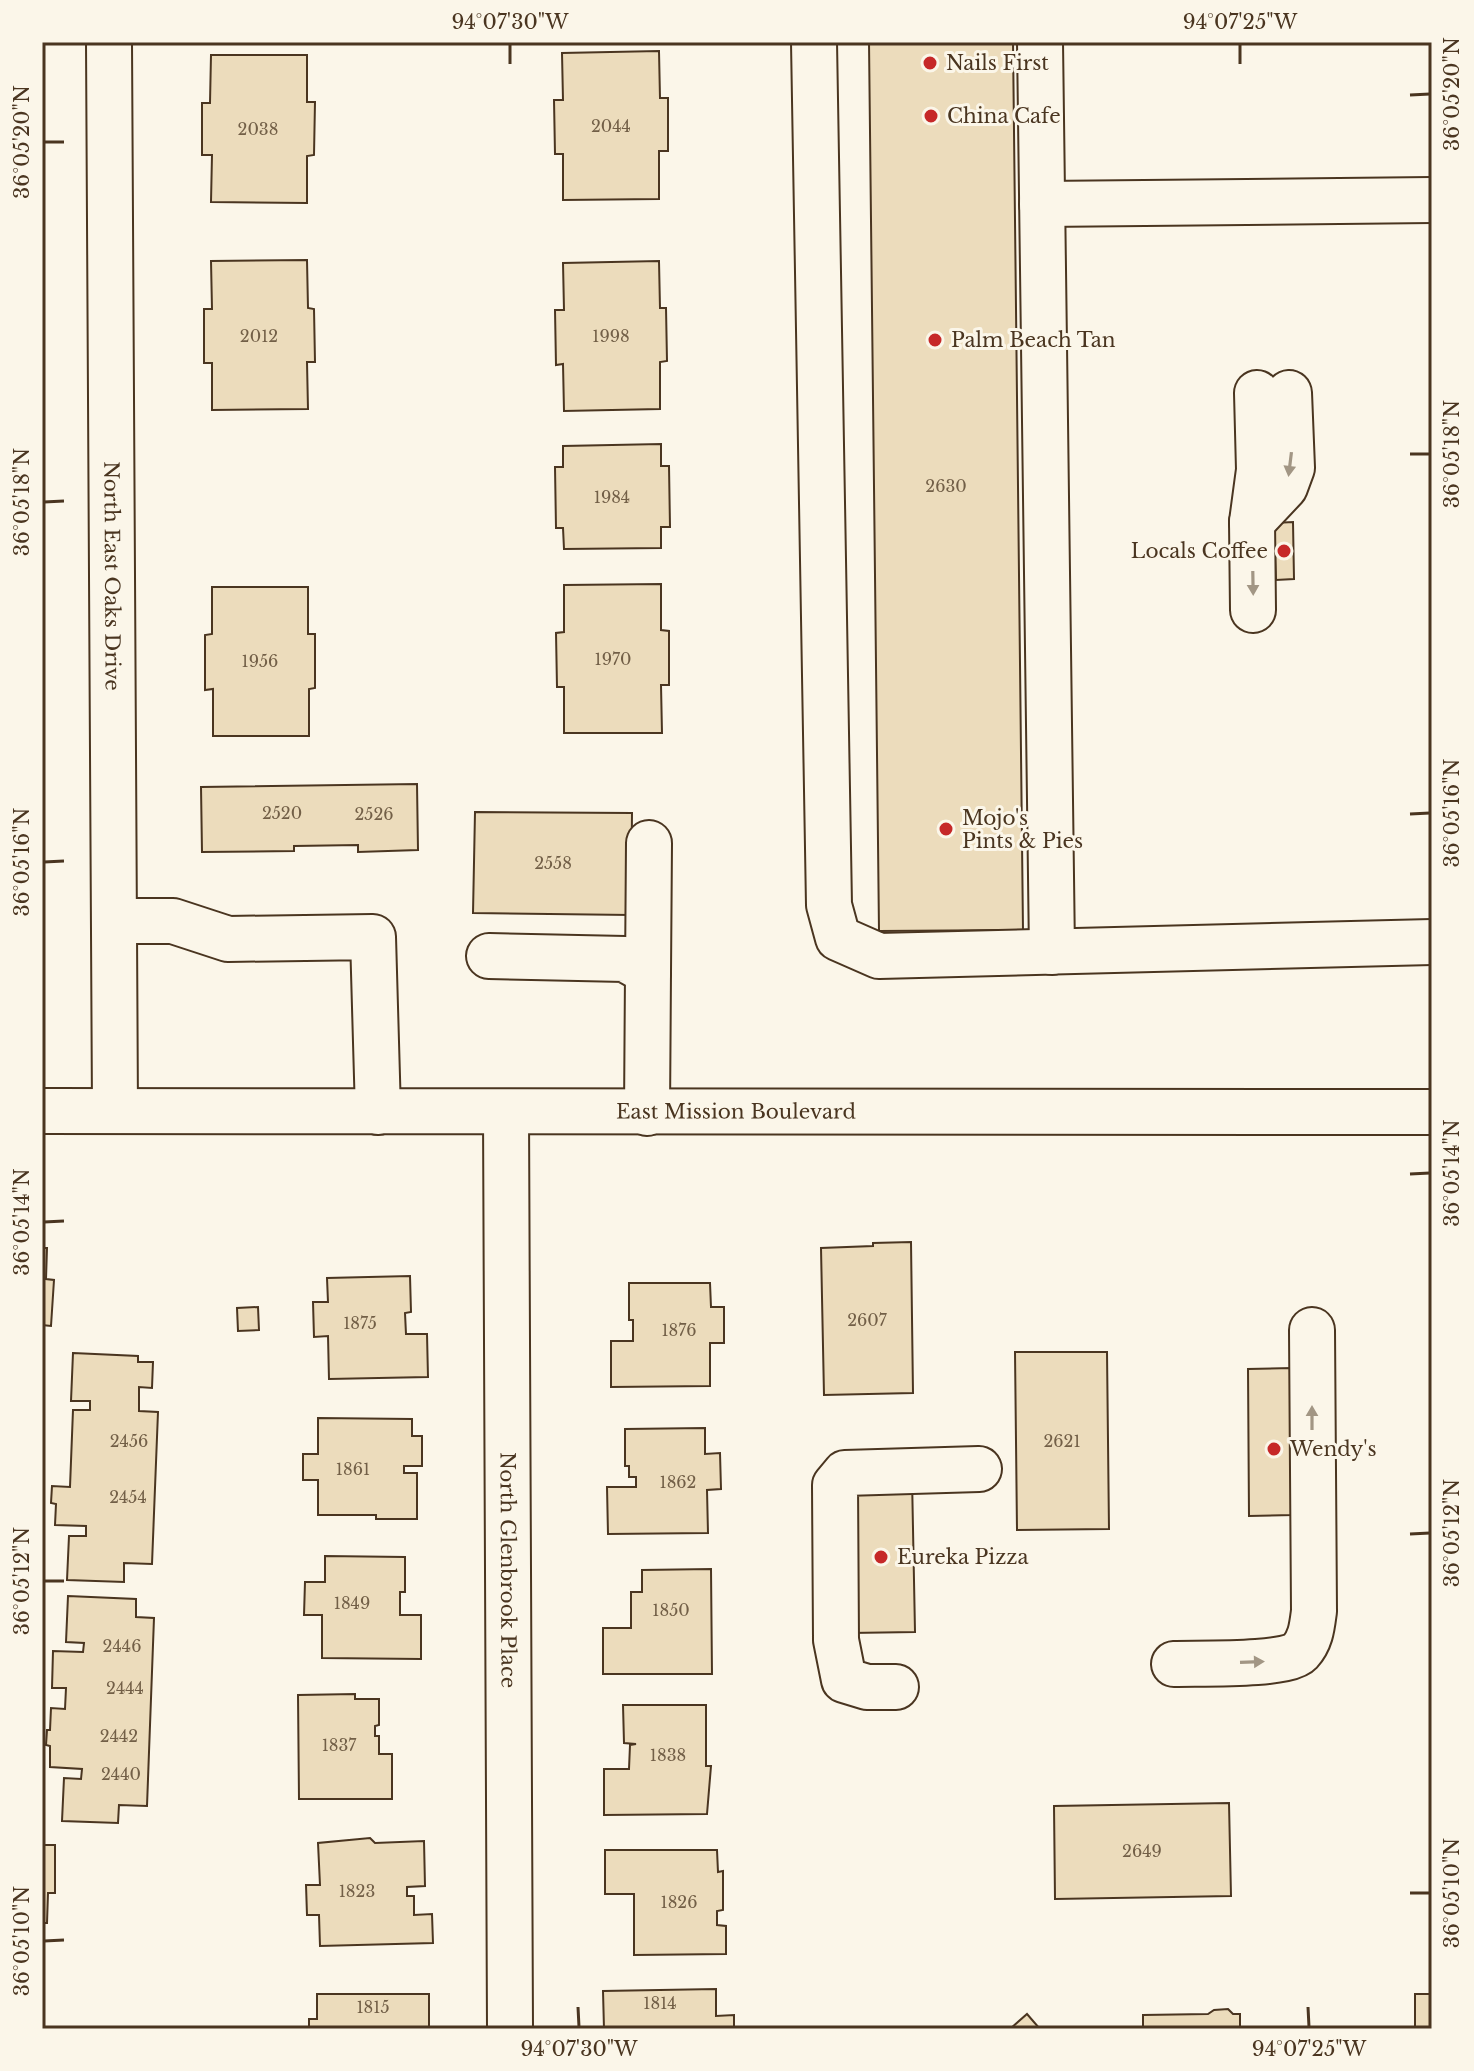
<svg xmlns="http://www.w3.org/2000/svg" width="1474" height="2071" viewBox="0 0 1474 2071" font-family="'Libre Baskerville',serif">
<rect width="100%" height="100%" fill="#fbf6e9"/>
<path fill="#ecdcbc" stroke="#4a3520" stroke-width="2" d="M869,42h144l10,888 -144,1z
M659,51l1,47h8v53h-9v48l-96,1v-46h-8l-1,-54h9l-1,-47z
M211,55h96v47h8l-1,53 -7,1v47l-96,-1 1,-47h-10v-52h8z
M307,260l1,48 6,1 1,53h-8l1,47 -96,1v-47h-8v-54h8l-1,-48z
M659,261l1,47h6l1,53 -7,1v47l-96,2 -1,-47 -7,1 -1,-55h9l-1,-47z
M661,444v22h8l1,61h-9v21l-97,1 -1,-21h-7l-1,-61h8v-21z
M1293,522l1,57 -18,1 -2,-57z
M661,584v46l8,1v54h-8l1,48h-98v-46h-7l-1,-54 8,-1v-47z
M212,587h96v47h7v54l-6,1v47h-96v-47l-8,1v-55l7,-1z
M417,784l1,66 -60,2v-7l-64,1v5l-92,1 -1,-65z
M475,812l157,1 -1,102 -158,-2z
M911,1242l2,151 -89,2 -3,-147 52,-2v-3z
M42,1248h5l-1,31 8,1 -3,46 -9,-1z
M410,1276l1,36 -6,1 1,21h21l1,43 -99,2 -1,-43 -14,1 -1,-35h15l-1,-24z
M629,1283h81l1,24h13v36h-14v43l-99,1v-46h22v-21h-4z
M258,1307l1,23 -21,1 -1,-23z
M1015,1352h92l2,177 -92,1z
M73,1353l65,3v6h15l-1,26 -13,-1v24l19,1 -6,152 -28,-1v19l-57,-2 2,-44h17v-10l-31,-1 1,-21 -5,-1 1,-17 18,1 3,-77h17v-9h-19z
M1292,1368l1,147 -44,1 -1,-147z
M318,1418l94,1v17h10v30h-18v7h13v46h-41v-4h-58v-35h-15v-26h15z
M705,1428v26l15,-1 1,36 -14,1 1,43 -100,1 -1,-47h29v-10h-7v-11h-4v-37z
M912,1477l3,155 -65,1 -3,-150z
M325,1556l80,1v35h-5v23h21v44l-99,-1v-43h-18l1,-33h20z
M711,1569l1,105h-109v-46h28v-36h11v-22z
M68,1596l68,3v18l18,1 -7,188 -28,-1 -1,18 -56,-2 2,-43 17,1 1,-10 -32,-2v-21l-4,-1 1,-15h3l1,-22 14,1 1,-21h-14l1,-37 30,1 1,-9 -18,-1z
M355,1694v5h24v26l-4,1v10h4v18h13v45h-93l-1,-104z
M623,1705h83v61h5l-4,48 -103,1v-46h25l1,-24 6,-1 -12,-1z
M1229,1803l2,93 -176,3 -1,-93z
M370,1838l5,5 49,-2 1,45 -18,1v9h7v19l18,-1 1,29 -113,3 -1,-31h-12l-1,-30h14l-2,-42z
M42,1845h13v48h-7l-1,30h-5z
M605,1850h112l1,22 5,-1v39l-6,1v14l9,1v28l-92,1v-61h-29z
M716,1989v27l18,-1v14h-130l-1,-38z
M317,1994h112v35h-120v-10h8z
M1415,1994h17v35h-17z
M1228,2009l5,5h7v15h-97v-14l65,-1 6,-4z
M1027,2014l13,15h-30z"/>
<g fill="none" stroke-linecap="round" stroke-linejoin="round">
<defs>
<g id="minor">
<path id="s1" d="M109,42l6,1068"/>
<path d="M814,42l15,863 9,33 41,18 553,-14"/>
<path d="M1040,42l12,910"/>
<path d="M1042,204l390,-4"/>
<path d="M1252,522l33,-35 7,-19 -3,-75"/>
<path d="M1253,610l-1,-88 7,-52 -2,-77"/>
<path d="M114,921h59l55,18 145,-2 5,175"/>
<path d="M489,956l136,3 23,13 -1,141"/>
<path d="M648,972l1,-129"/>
<path id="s2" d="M506,1112l4,917"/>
<path d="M1174,1664c23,-1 113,2 126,-12 11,-12 12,-26 14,-41l-2,-281"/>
<path d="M896,1687h-29l-23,-7 -8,-40 -1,-155 10,-12 134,-4"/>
</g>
<g id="major">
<path id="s3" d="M42,1111l1390,1"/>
</g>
</defs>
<use href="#minor" stroke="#4a3520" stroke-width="48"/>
<use href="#major" stroke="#4a3520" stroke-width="48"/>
<use href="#minor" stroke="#fbf6e9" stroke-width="44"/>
<use href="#major" stroke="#fbf6e9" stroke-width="44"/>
</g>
<defs><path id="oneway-solid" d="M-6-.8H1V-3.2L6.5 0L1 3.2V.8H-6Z" transform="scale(2)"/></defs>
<g fill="#a29684">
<use href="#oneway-solid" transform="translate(1290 464) rotate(97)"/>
<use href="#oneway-solid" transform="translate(1253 583) rotate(89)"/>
<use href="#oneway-solid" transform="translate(1312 1418) rotate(-90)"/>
<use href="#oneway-solid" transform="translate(1252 1662) rotate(-2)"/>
</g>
<path fill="none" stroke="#4a3520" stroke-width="3" d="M510,44v20M1240,44v20M1410,95l20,-1M44,142h20M1410,454h20M44,502l20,-1M1410,814l20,-1M44,862l20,-1M1410,1174l20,-1M44,1222l20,-1M1410,1534l20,-1M44,1581h20M1410,1893h20M44,1941l20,-1M578,2007l1,20M1308,2007l1,20"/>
<g fill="#c62828" stroke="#fbf6e9" stroke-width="3">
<circle cx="930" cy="63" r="8"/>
<circle cx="931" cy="116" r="8"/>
<circle cx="935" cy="340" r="8"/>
<circle cx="1284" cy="551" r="8"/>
<circle cx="946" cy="829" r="8"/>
<circle cx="1274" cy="1449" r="8"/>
<circle cx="881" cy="1557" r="8"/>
</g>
<g text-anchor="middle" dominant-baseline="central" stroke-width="6" stroke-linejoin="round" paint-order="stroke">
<g font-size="16" fill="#725f47">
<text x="611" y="126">2044</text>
<text x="258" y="129">2038</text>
<text x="259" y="336">2012</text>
<text x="611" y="336">1998</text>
<text x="946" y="486">2630</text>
<text x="612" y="497">1984</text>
<text x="613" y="659">1970</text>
<text x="260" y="661">1956</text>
<text x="282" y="813">2520</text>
<text x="374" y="814">2526</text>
<text x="553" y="863">2558</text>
<text x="867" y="1320">2607</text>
<text x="360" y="1323">1875</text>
<text x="679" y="1330">1876</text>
<text x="129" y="1441">2456</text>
<text x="1062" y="1441">2621</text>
<text x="353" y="1469">1861</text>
<text x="678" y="1482">1862</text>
<text x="128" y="1497">2454</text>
<text x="352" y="1603">1849</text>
<text x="671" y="1610">1850</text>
<text x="122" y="1646">2446</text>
<text x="125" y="1688">2444</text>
<text x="119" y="1736">2442</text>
<text x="339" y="1745">1837</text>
<text x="668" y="1755">1838</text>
<text x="121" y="1774">2440</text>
<text x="1142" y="1851">2649</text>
<text x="357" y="1891">1823</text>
<text x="679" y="1902">1826</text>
<text x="660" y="2003">1814</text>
<text x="373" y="2007">1815</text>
</g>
<g font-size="20" fill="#4a3520" stroke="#fbf6e9" text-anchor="start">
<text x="946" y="63">Nails First</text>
<text x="947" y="116">China Cafe</text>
<text x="951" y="340">Palm Beach Tan</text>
<text x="1268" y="551" text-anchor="end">Locals Coffee</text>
<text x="962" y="818">Mojo's<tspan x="962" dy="23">Pints &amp; Pies</tspan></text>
<text x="1290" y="1449">Wendy's</text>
<text x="897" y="1557">Eureka Pizza</text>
</g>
<g font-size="20" fill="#4a3520" stroke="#fbf6e9">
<text stroke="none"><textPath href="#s1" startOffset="534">North East Oaks Drive</textPath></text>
<text stroke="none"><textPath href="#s3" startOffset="694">East Mission Boulevard</textPath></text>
<text stroke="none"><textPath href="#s2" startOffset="458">North Glenbrook Place</textPath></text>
</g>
</g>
<rect width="1474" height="2071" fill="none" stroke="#fbf6e9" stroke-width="88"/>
<rect x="44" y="44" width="1386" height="1983" fill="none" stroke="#4a3520" stroke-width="3"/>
<g font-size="20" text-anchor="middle" fill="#4a3520">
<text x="510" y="29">94°07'30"W</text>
<text x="1240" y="29">94°07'25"W</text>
<text transform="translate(1452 94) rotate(-90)" y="7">36°05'20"N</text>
<text transform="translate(22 142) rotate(-90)" y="7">36°05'20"N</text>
<text transform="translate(1452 454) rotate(-90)" y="7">36°05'18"N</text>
<text transform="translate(22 502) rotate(-90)" y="7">36°05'18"N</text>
<text transform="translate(1452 813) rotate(-90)" y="7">36°05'16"N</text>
<text transform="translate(22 862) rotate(-90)" y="7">36°05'16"N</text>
<text transform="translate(1452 1173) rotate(-90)" y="7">36°05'14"N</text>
<text transform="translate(22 1222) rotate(-90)" y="7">36°05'14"N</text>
<text transform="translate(1452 1533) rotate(-90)" y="7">36°05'12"N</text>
<text transform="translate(22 1581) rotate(-90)" y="7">36°05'12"N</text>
<text transform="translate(1452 1893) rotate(-90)" y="7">36°05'10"N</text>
<text transform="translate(22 1941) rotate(-90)" y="7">36°05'10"N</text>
<text x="579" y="2056">94°07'30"W</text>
<text x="1309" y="2056">94°07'25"W</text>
</g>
</svg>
